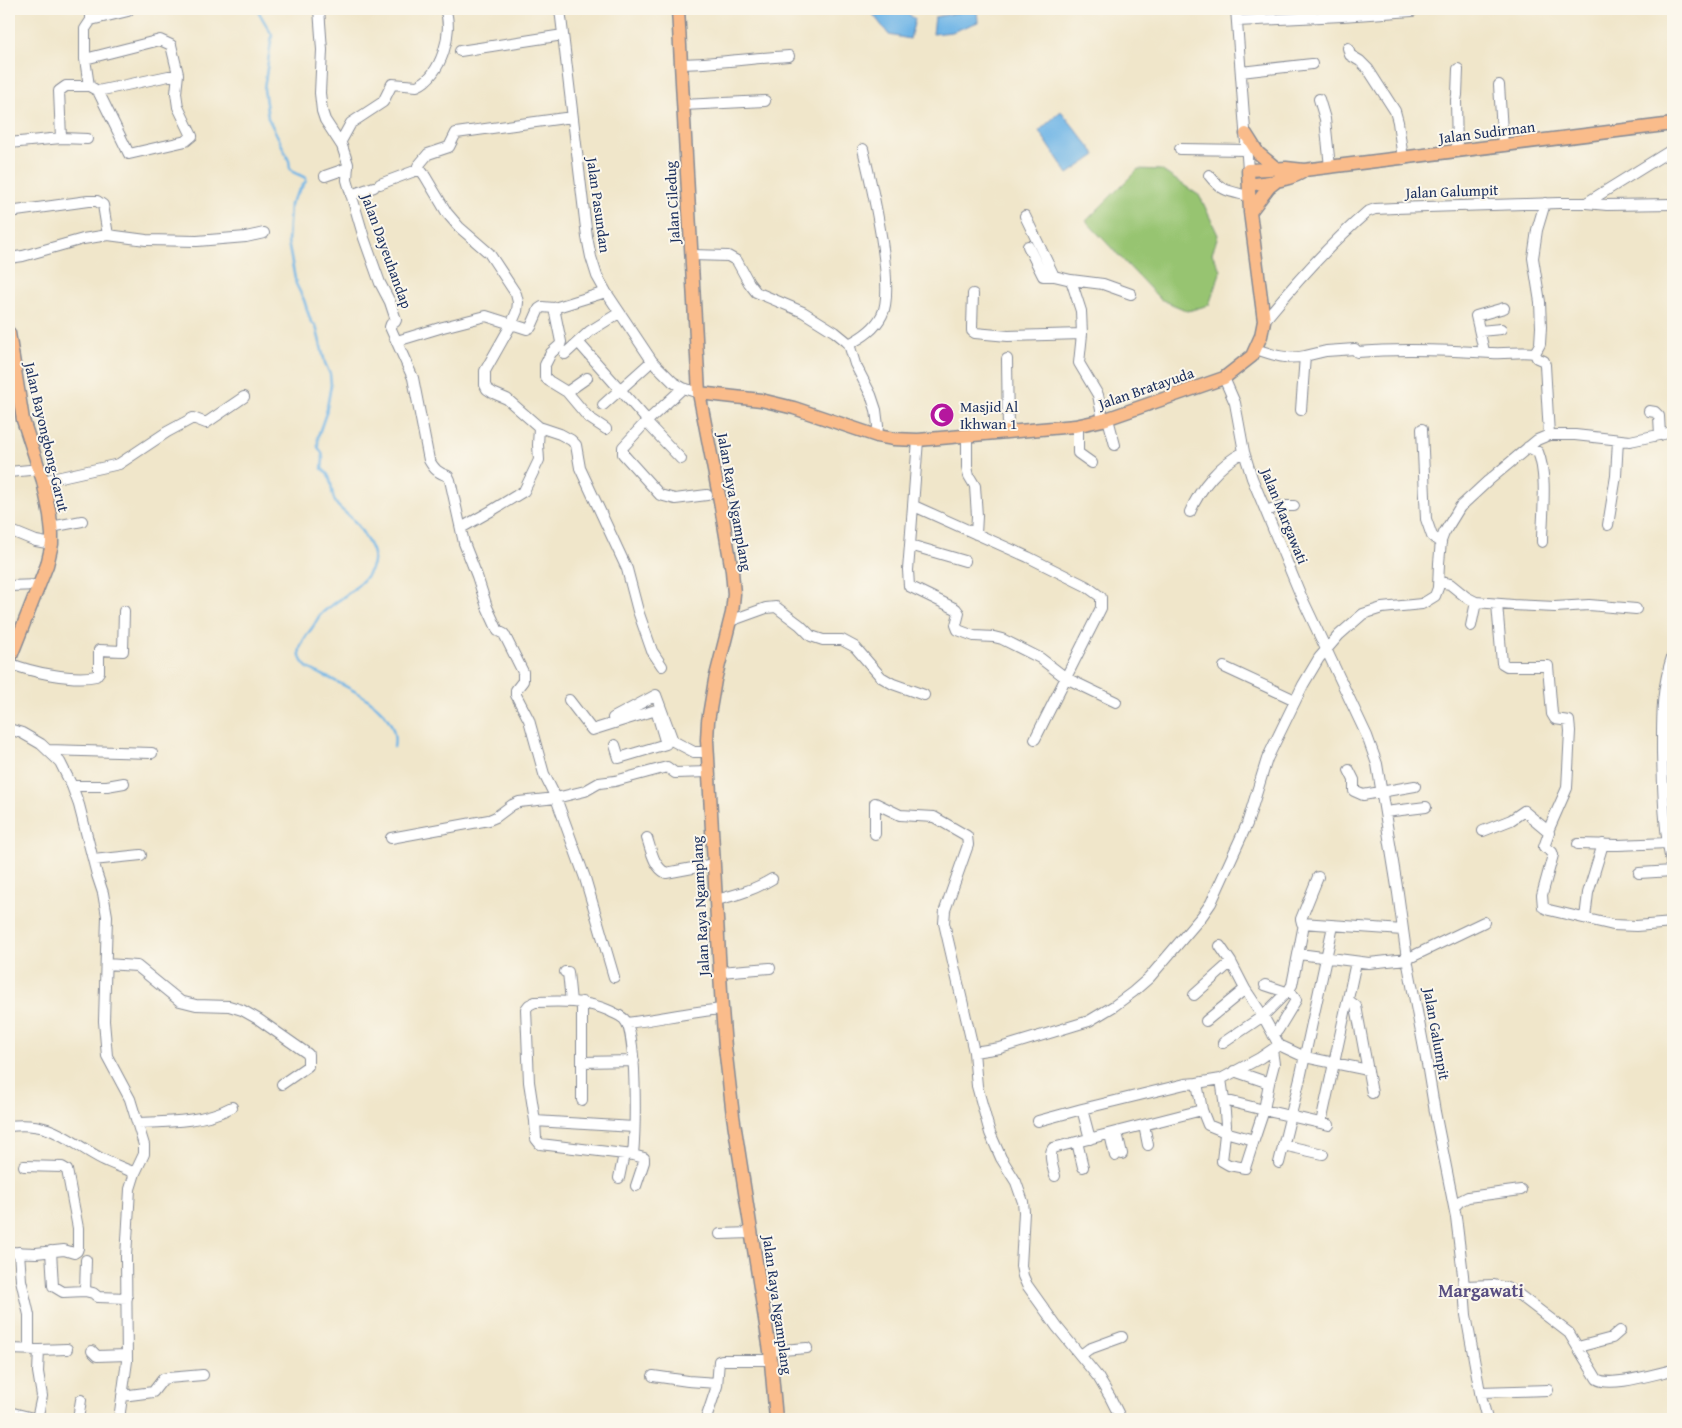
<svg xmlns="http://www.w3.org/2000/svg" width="1682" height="1428" viewBox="0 0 1682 1428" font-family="'Gentium Book Plus',serif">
<rect width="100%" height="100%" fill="#fbf7ec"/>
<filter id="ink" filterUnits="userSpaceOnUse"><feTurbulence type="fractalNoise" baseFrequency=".02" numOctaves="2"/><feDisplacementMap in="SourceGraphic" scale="10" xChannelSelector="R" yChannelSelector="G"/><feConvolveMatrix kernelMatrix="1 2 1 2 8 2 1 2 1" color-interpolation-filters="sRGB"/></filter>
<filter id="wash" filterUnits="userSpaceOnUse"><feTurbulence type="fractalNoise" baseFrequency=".0096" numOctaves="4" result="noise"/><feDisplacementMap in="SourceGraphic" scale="20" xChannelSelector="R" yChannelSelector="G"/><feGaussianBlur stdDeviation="1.12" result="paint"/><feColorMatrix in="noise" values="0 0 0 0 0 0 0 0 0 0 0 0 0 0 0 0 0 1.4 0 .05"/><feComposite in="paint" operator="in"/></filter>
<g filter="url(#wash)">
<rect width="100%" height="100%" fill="#f0e6ca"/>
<path fill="#97c471" stroke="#597a68" d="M1138,169l23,1 39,26 18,39 -6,19 9,16 -12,35 -21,6 -28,-12 -74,-78z"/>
<path fill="#70b5e6" stroke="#4672a2" d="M869,9h33l13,10 -5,20 -21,-4z
M977,9l1,13 -26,10 -19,2 2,-17z
M1061,111l35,44 -28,19 -29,-43z"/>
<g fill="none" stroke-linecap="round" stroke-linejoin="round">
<path stroke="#70b5e6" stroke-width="2.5" d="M257,9l15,26 -8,54 4,29 11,21 10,22 1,7 3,4 13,6v3l-16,23 -2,38 8,42 8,16 7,22 5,4 9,37 5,11 1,11 -5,28 -8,23v11l4,6 1,6 -1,10c14,9 6,24 15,36 5,6 12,10 17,16 5,5 18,26 19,33 5,26 -38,46 -53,61 -3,4 -5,9 -8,13 -10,13 -20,27 -4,40 29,15 94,37 86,79"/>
</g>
</g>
<g filter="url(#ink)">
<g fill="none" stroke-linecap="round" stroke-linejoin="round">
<defs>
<path id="minor" d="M319,9l3,41 -2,43 2,18 3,9 17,26 6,18 -1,16 17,58 16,45 10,19 6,18 -1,2 -4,2 -1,3 23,51 16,82c5,9 9,13 19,16l2,4 14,63 13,33 10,31 11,24 6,3 19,38v9l-7,9v5l13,25 15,54 12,24 29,80 29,99
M560,9l27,228 4,20 6,19 9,16 46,69 21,21 10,6 16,5
M1236,9l12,161
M91,20l37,-9
M1237,21l105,-5 70,-5
M1348,48l2,7 10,6 8,8 27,42 3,11 5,37
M460,51l103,-16
M85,59l75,-19 11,5 7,29 -2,19 2,14 14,29 -6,5 -57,13 -31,-63
M682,64c35,-1 71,-6 107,-8
M1241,72l71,-8
M1499,85l4,61
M89,86l-4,-27v-30l6,-9v-11
M1319,99l6,20 5,48
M683,105l82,-4
M572,117l-116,16 -7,14 -21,7 -10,12 7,10 22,37 12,14 30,26 27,41 2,8 -1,9 -6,14 -26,46v14l2,4 6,4 14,6 32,28 21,7 11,6 5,5 4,23 47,101 11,42 14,40 10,15
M61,138l-2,-47 7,-5h23l9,5 80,-17
M9,143l52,-5 26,1
M340,143l11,-20 32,-21 9,-18 25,2c24,-10 37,-54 28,-77
M1180,149l67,1
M1457,152l-1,-52 1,-5 1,-26
M1209,175c13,17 20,16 40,21
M325,176l23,-8
M380,184l40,-15
M351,195l23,-8
M1586,203l21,2 66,-1
M9,212l79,-11h9l6,4 5,30
M1025,216l29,60 17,4
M1028,246l15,30h11
M691,255l37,1 9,5 12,22 7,9 47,20 32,20 11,9 3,3 6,20 16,31 5,15 2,16 -1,10
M9,258l14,-2 60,-17 25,-4 38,5 51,1 49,-4 18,-4
M973,294l-1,33v4l3,2 33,3 74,-2
M554,308l7,34 -1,3 -9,8 -6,12v12l4,4 18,11 21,25 18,12
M1264,321c32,-39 65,-76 103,-109l8,-3 20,-1 164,-5h27l87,-54
M1480,331l21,-2
M397,341l46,-14 43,-11 41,13 4,-2 8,-18 3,-2 12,1 52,-16
M578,342l69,78
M849,344c14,-7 26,-15 33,-29 14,-27 -11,-133 -19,-166
M1256,349c17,6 31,11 49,7l-4,54
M1484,351l-8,-35 28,-8
M1535,353l5,-9 1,-17 -1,-25 -7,-44 4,-28 8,-27
M1535,353l2,5 7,3 1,4 4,70
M565,354l25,-23 29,-18
M1305,356l21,-5 29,-2 2,3c45,-4 91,-2 135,1 14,1 28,-2 43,0
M1007,359l1,72
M1224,378l11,25 9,49 8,26 49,118 66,140 10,28 21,129 9,66 20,105 8,48 21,105 7,58 3,40 14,77 7,27
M683,388l-38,35 -22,24v7l37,41 15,4 32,-4
M567,392l20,-14
M603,405l49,-44
M1649,411l6,1 4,4 1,19
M1108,419l7,26
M1103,420l-5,-25 -19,-32 3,-29 -1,-23 -10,-31 32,4 28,10
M646,422l35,37
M1078,425v28l14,10
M1422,429l4,90 6,17 9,7
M967,435v32l2,9 6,10 2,30 -1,18
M918,440l-8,105 55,16
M1528,447l10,5c10,25 4,63 4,90
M9,472l31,-3
M43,481l76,-17 48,-32 26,-14 13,5 38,-26
M914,506l114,51 58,29 15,11v11l-66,131
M1266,511l14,-5h14
M1190,512c10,-24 30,-48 54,-60
M1608,525l8,-49 2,-36
M51,527l31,-6
M461,528l30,-17 33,-20 15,-31 -1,-15 1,-18
M9,530l27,11 16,3
M910,545l-2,25 1,16 47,23 3,4 -3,12 2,5 16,6 20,1 8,2 38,19 26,20 50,24
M1439,582l11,2 16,13 10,5 -5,24
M9,586l30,-1
M1476,602l37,3 42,2 34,-2 47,4
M1497,604l5,59 5,3h41l4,48 3,5 14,2 1,10 -3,57 -19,43
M730,621l36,-13 10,-1 24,18 11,11 12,4h19l13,7 26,30 12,7 31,11
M9,663c21,9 64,18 87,13l3,-4v-22l24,1 1,-40
M1224,667l71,33
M569,700l23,30 64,-20 10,34 -47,14 -4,-13
M613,718l43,-23 17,46 21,11h14
M9,729l13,4 19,11 19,18 12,24 7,19 18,70 6,18 4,23 -3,105 3,35 23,43 14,46v9l-9,19 -5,16 -4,68 1,104 -8,58
M48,750l104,3
M1349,770l5,10v11l9,4 52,-9
M72,786h35l17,-3
M1385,812l41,-5
M1483,831l28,-11 13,-9 24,20 1,2 -5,14 8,5 1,3 -11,40 1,12 6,3 64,15 23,1 37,-3
M875,834v-31l25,12 34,2 33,19 1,9 -23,65 -1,13 30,129 3,34 13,47 11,25 15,24 7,20 1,10 -3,54 2,10 4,9 30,42 41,50 12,20 11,22
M391,838l98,-18 7,-3 16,-12 7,-3 37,-4 29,-7 14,-8 16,-2 52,-14 8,6 34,-1
M647,838c4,12 7,29 19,35l48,-9
M1578,844l40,1 50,-2
M93,860l48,-5
M1639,873l34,-2c-9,-38 -10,-79 -11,-118 0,-36 -1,-64 11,-99
M1318,877l-17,42 1,4 101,7
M716,900c20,-5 38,-10 56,-21
M1585,918l3,-25 15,-49
M1220,946l11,16
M1299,954l70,9 38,-4 77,-37
M106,964l31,2 43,35 16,4 33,1 13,4 16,9 50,35v12l-26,18
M565,972h3l3,30
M720,972l50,-4
M1265,985l21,7
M1194,995l37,-33 14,27 18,27 16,29 26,12 63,13
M1348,1000l8,6 16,87
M1206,1021l39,-32
M627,1023c32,-4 63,-11 95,-14
M1273,1035l5,-5 18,-30 -7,-10
M1223,1043l40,-27 26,-26 3,-5 12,-61
M974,1052l26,-4 89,-27 25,-15 19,-14 16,-14 53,-62 9,-13 36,-79 20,-65 36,-74 16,-27 20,-23 24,-21 19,-6 40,-4 13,-8 3,-8 1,-25 2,-22 3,-8 16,-26 28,-26 49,-41 12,-5h26l55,6 43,-9
M582,1062l52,-1
M1234,1071l35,12 -5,27 -40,-10 2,25 -4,36 7,4 16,3 9,-28
M1221,1079l3,21
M1269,1083l5,-19 -2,-14
M582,1100v-98
M1202,1110l6,15 17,7 29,8 10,-30 65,15
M535,1121l1,18 4,5 93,11c2,-22 5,-123 -9,-136 -4,-4 -9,-5 -14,-8 -24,-11 -49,-10 -75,-9l-6,3 -3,4 3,73 6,39 99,6
M1038,1121l44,-12
M138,1123c31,-1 66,-1 94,-16
M1321,1123l35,-161
M1144,1125l4,20
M9,1126c44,-5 57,14 93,33 10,5 22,9 33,14
M1117,1133l5,21
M1110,1134l5,22
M1090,1139l-8,-30 103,-25 12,-1
M1077,1142l6,25
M1283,1145l40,9
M633,1155l11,3v4l-8,24
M1279,1163l22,-89 32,-148
M1055,1176c-2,-9 -7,-21 -2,-28l149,-38 -5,-27 24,-4 39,-21 19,-13
M619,1178l5,-24
M1454,1207l6,-6 8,-4 53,-7
M720,1234l31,-1
M51,1251l2,35 10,6 22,-1
M9,1252l27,1 28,-3 10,3 3,-2 1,-3v-20l-11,-58 -5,-3 -38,-1
M19,1252l2,28 8,35v34
M86,1260l-1,31 8,2 5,4 29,1
M1464,1286l30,-1 13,3 11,6 51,39 28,46c13,9 60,-6 76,-9
M1578,1347l34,-9 8,-7
M9,1349l30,1 -1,22 4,24 -5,23
M39,1350l28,-1
M92,1351l5,5 30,-1
M770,1351l37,-3
M1081,1355l8,-6 33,-12
M653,1376l35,5 29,2
M1480,1392l68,-2
M122,1396l31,-4 10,-13 5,-1 35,-3
M9,1412l28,7
M78,1419l3,-19
M706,1419l11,-33 2,-25 3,-1h49"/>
<path id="major" d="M678,9l21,384 21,108 12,70 2,23 -2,19 -17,67 -7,41 -1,19 15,269 3,38 8,69 37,235 6,68
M1246,134l12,19 18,15
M1249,185c17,-3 41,-4 55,-14
M1250,212l19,-25 9,-7
M9,333l14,87 20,61 7,34 2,19v10l-5,21 -38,96
M699,393l62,7 33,8 83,28 17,3 24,1 157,-14 28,-6 121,-42 28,-22 9,-20 3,-15 -14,-109 -2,-42 38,-2 18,2 369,-46"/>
</defs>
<use href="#minor" stroke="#868a94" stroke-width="12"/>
<use href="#major" stroke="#868a94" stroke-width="15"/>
<use href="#minor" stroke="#fff" stroke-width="10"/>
<use href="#major" stroke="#fabc8b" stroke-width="12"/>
</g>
</g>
<defs>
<symbol id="mosque-disc" viewBox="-11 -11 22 22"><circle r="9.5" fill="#b5179e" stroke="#fbf7ec"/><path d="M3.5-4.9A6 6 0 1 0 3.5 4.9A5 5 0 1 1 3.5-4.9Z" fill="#fff"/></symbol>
</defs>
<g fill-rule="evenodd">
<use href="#mosque-disc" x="928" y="401" width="28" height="28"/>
</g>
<g text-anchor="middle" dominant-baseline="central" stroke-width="4" stroke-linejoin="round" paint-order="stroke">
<g font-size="15" fill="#1b2f5e" stroke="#fbf7ec">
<text transform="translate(1487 132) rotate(-7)">Jalan Sudirman</text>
<text transform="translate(1452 191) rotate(-2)">Jalan Galumpit</text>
<text transform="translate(672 202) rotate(-93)">Jalan Ciledug</text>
<text transform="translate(599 205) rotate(82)">Jalan Pasundan</text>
<text transform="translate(387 251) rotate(70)">Jalan Dayeuhandap</text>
<text transform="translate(1146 388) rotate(-19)">Jalan Bratayuda</text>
<text transform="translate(47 437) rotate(77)">Jalan Bayongbong-Garut</text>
<text transform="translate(735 502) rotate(80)">Jalan Raya Ngamplang</text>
<text transform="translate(1285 516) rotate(68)">Jalan Margawati</text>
<text transform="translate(700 906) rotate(-93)">Jalan Raya Ngamplang</text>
<text transform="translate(1437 1034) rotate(80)">Jalan Galumpit</text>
<text transform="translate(778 1305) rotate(82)">Jalan Raya Ngamplang</text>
</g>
<g font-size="15" fill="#1b2f5e" stroke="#fbf7ec" text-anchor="start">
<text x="960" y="406">Masjid Al<tspan x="960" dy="17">Ikhwan 1</tspan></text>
</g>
<g font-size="18" font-weight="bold" fill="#594f82" stroke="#fbf7ec">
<text x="1481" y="1290">Margawati</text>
</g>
</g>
<rect width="1682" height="1428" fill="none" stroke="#fbf7ec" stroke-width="30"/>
</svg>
